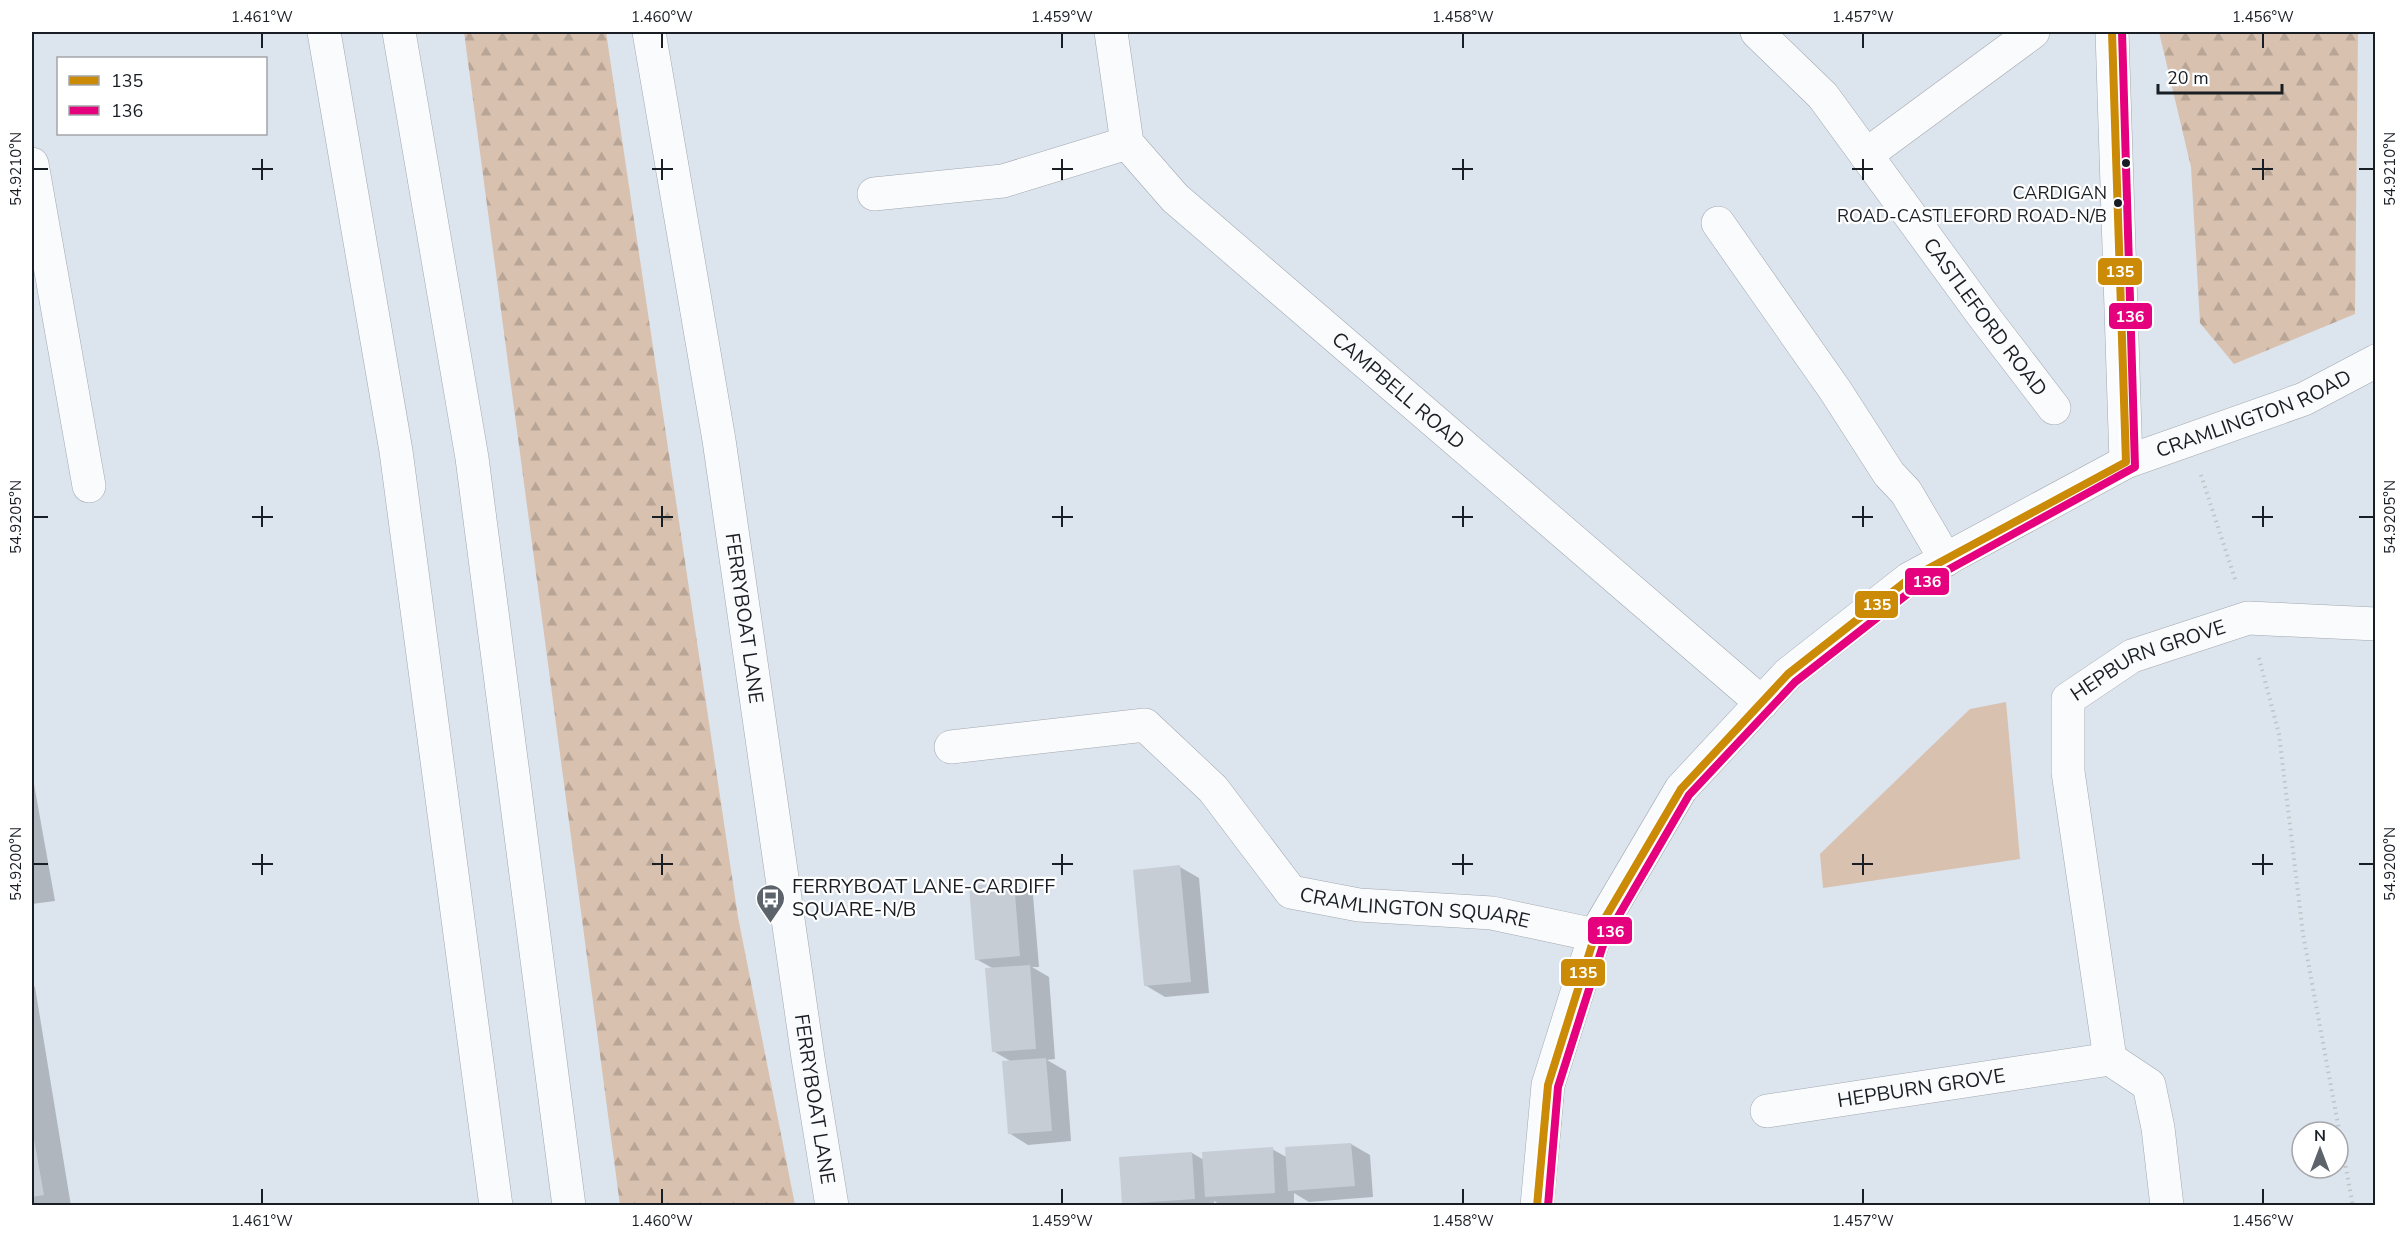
<svg xmlns="http://www.w3.org/2000/svg" width="2407" height="1237" viewBox="0 0 2407 1237" font-family="'Nunito Sans',sans-serif">
<defs>
<pattern id="forest-firs" width="22" height="20" patternUnits="userSpaceOnUse" patternTransform="scale(1.5)"><rect width="22" height="20" fill="#d8c1af"/><path d="M5 1l3.5 6h-7zM16 11l3.5 6h-7z" fill="#b9a596"/></pattern>
</defs>
<rect width="100%" height="100%" fill="#dce4ee"/>
<path fill="url(#forest-firs)" d="M464,32h142l132,885 57,288h-175z
M2159,32h199l-3,282 -121,50 -34,-41 -9,-156z"/>
<path fill="#d8c1af" d="M2006,702l14,157 -197,29 -3,-34 150,-145z"/>
<path fill="#0003" d="M32,773l23,128 -23,3z
M1180,867l19,11 10,115 -44,4 -20,-12z
M1014,884l19,11 6,72h-7l17,10 6,82 -8,1 19,11 5,70 -43,4 -19,-12 3,-71 -19,-11 1,-82 -18,-10z
M32,985l3,2 36,219h-39z
M1351,1144l19,11 3,42 -64,5 -15,-9v10l-35,3h-37l-8,-5v5h-86l-5,-3 69,-50 12,7 68,-11 16,9z"/>
<path fill="#c6cdd5" d="M1180,865l11,117 -47,4 -11,-116z
M1014,882l6,74 -45,4 -6,-74z
M1030,965l6,84 -44,3 -7,-84z
M1046,1058l6,73 -44,3 -6,-73z
M32,1128l12,67 -12,2z
M1351,1143l4,43 -67,5 -3,-44z
M1273,1147l2,46 -70,4 -3,-45z
M1192,1152l3,47 -73,5 -3,-47z"/>
<g fill="none" stroke-linecap="round" stroke-linejoin="round">
<defs>
<g id="minor">
<path id="s1" d="M649,32l70,408 89,618 24,148"/>
<path id="s2" d="M1111,32l16,111 48,55 587,505"/>
<path id="s3" d="M1757,32l66,64 159,218 72,94"/>
<path d="M2112,32l14,430"/>
<path d="M1866,155l167,-123"/>
<path d="M32,164l57,322"/>
<path d="M874,194l129,-13 124,-38"/>
<path d="M1718,223l117,167 54,84 17,18 40,68"/>
<path id="s4" d="M951,747l194,-22 68,64 78,103 68,13 133,8 103,22"/>
<path id="s5" d="M2110,1059l-42,-287v-73l64,-43 116,-38 128,6"/>
<path id="s6" d="M1767,1111l343,-52 39,26 9,43 9,78"/>
<path id="s7" d="M1537,1206l11,-121 47,-150 86,-146 107,-115 121,-95 217,-117 178,-63 72,-38"/>
</g>
<path id="highway" d="M324,32l72,419 100,755
M399,32l73,426 97,748"/>
</defs>
<use href="#minor" stroke="#a2a8b0" stroke-width="34"/>
<use href="#highway" stroke="#a2a8b0" stroke-width="34"/>
<path stroke="#c0c4c7" stroke-width="4" stroke-dasharray="1.5 4.5" stroke-linecap="butt" d="M2201,475l35,107
M2259,658l20,76 24,200 50,272"/>
<use href="#minor" stroke="#fafbfc" stroke-width="33"/>
<use href="#highway" stroke="#fafbfc" stroke-width="33"/>
<defs>
<path id="bus-1" d="M1537,1206l11,-121 47,-150 86,-146 107,-115 121,-95 217,-117 -14,-430"/>
<path id="bus-2" d="M1548,1206l10,-119 47,-148 84,-144 106,-113 120,-94 220,-121 -13,-435"/>
</defs>
<use href="#bus-1" stroke="#fff" stroke-width="12"/>
<use href="#bus-2" stroke="#fff" stroke-width="12"/>
<use href="#bus-1" stroke="#cb8b07" stroke-width="8"/>
<use href="#bus-2" stroke="#e5007d" stroke-width="8"/>
</g>
<path fill="none" stroke="#191e25" stroke-width="2" d="M262,33v15M662,33v15M1062,33v15M1463,33v15M1863,33v15M2263,33v15M262,159v21M662,159v21M1062,159v21M1463,159v21M1863,159v21M2263,159v21M33,169h15M252,169h21M652,169h21M1052,169h21M1452,169h21M1852,169h21M2252,169h21M2359,169h15M262,506v21M662,506v21M1062,506v21M1463,506v21M1863,506v21M2263,506v21M33,517h15M252,517h21M652,517h21M1052,517h21M1452,517h21M1852,517h21M2252,517h21M2359,517h15M262,854v21M662,854v21M1062,854v21M1463,854v21M1863,854v21M2263,854v21M33,864h15M252,864h21M652,864h21M1052,864h21M1452,864h21M1852,864h21M2252,864h21M2359,864h15M262,1189v15M662,1189v15M1062,1189v15M1463,1189v15M1863,1189v15M2263,1189v15"/>
<defs>
<symbol id="bus-pin" viewBox="-11 -11 22 30"><path d="M0 17L-7.5 6A9.5 9.5 0 1 1 7.5 6Z" fill="#5d636b" stroke="#fff"/><path d="M-5-6H5V4H4V6H2V4H-2V6H-4V4H-5ZM-3.5-4V0h7V-4ZM-3.5 1.2v1.5H-2V1.2ZM2 1.2v1.5H3.5V1.2Z" fill="#fff"/></symbol>
</defs>
<g fill-rule="evenodd">
<use href="#bus-pin" x="754" y="882" width="33" height="45"/>
</g>
<g fill="#191e25" stroke="#fff" stroke-width="2">
<circle cx="2126" cy="163" r="5"/>
<circle cx="2118" cy="203" r="5"/>
</g>
<g text-anchor="middle" dominant-baseline="central" stroke-width="4.5" stroke-linejoin="round" paint-order="stroke">
<g font-size="18" fill="#191e25" stroke="#fff" text-anchor="end">
<text x="2107" y="193">CARDIGAN<tspan x="2107" dy="23">ROAD-CASTLEFORD ROAD-N/B</tspan></text>
</g>
<g font-size="20" fill="#191e25" stroke="#fff">
<text stroke="none"><textPath href="#s3" startOffset="366">CASTLEFORD ROAD</textPath></text>
<text stroke="none"><textPath href="#s2" startOffset="480">CAMPBELL ROAD</textPath></text>
<text stroke="none"><textPath href="#s7" startOffset="1142">CRAMLINGTON ROAD</textPath></text>
<text stroke="none"><textPath href="#s1" startOffset="594">FERRYBOAT LANE</textPath></text>
<text stroke="none"><textPath href="#s5" startOffset="453">HEPBURN GROVE</textPath></text>
<text stroke="none"><textPath href="#s4" startOffset="543">CRAMLINGTON SQUARE</textPath></text>
<text stroke="none"><textPath href="#s6" startOffset="156">HEPBURN GROVE</textPath></text>
<text stroke="none"><textPath href="#s1" startOffset="1080">FERRYBOAT LANE</textPath></text>
</g>
<g font-size="20" fill="#191e25" stroke="#fff" text-anchor="start">
<text x="792" y="886">FERRYBOAT LANE-CARDIFF<tspan x="792" dy="23">SQUARE-N/B</tspan></text>
</g>
</g>
<g stroke="#fff" stroke-width="2">
<rect x="2097" y="257" width="46" height="29" rx="6" fill="#cb8b07"/>
<rect x="2108" y="302" width="45" height="28" rx="6" fill="#e5007d"/>
<rect x="1904" y="567" width="46" height="29" rx="6" fill="#e5007d"/>
<rect x="1854" y="590" width="45" height="29" rx="6" fill="#cb8b07"/>
<rect x="1587" y="916" width="46" height="29" rx="6" fill="#e5007d"/>
<rect x="1560" y="958" width="46" height="29" rx="6" fill="#cb8b07"/>
</g>
<g font-size="16" text-anchor="middle" font-weight="bold" fill="#fff">
<text x="2120" y="277">135</text>
<text x="2130" y="322">136</text>
<text x="1927" y="587">136</text>
<text x="1877" y="610">135</text>
<text x="1610" y="937">136</text>
<text x="1583" y="978">135</text>
</g>
<rect width="2407" height="1237" fill="none" stroke="#ffffff" stroke-width="66"/>
<rect x="57" y="57" width="210" height="78" fill="#ffffff" stroke="#a3a5a8" stroke-width="1.5"/>
<rect x="69" y="76" width="30" height="9" fill="#cb8b07" stroke="#a3a5a8" stroke-width="1.5"/>
<text x="111" y="87" font-size="18" fill="#191e25">135</text>
<rect x="69" y="106" width="30" height="9" fill="#e5007d" stroke="#a3a5a8" stroke-width="1.5"/>
<text x="111" y="117" font-size="18" fill="#191e25">136</text>
<g transform="translate(2320 1150)"><circle r="28" fill="#ffffff" stroke="#a3a5a8" stroke-width="1.5"/>
<path d="M0-4.5L10 22L0 15L-10 22Z" fill="#5d636b"/>
<text y="-9" font-size="16" font-weight="bold" text-anchor="middle" fill="#191e25">N</text>
</g>
<path d="M2158 84v9h124v-9" fill="none" stroke="#191e25" stroke-width="3"/>
<text x="2167" y="84" font-size="18" fill="#191e25" stroke="#ffffff" stroke-width="4.5" paint-order="stroke">20 m</text>
<rect x="33" y="33" width="2341" height="1171" fill="none" stroke="#191e25" stroke-width="2"/>
<g font-size="15" text-anchor="middle" fill="#191e25">
<text x="262" y="22">1.461°W</text>
<text x="662" y="22">1.460°W</text>
<text x="1062" y="22">1.459°W</text>
<text x="1463" y="22">1.458°W</text>
<text x="1863" y="22">1.457°W</text>
<text x="2263" y="22">1.456°W</text>
<text transform="translate(16 169) rotate(-90)" y="5">54.9210°N</text>
<text transform="translate(2390 169) rotate(-90)" y="5">54.9210°N</text>
<text transform="translate(16 517) rotate(-90)" y="5">54.9205°N</text>
<text transform="translate(2390 517) rotate(-90)" y="5">54.9205°N</text>
<text transform="translate(16 864) rotate(-90)" y="5">54.9200°N</text>
<text transform="translate(2390 864) rotate(-90)" y="5">54.9200°N</text>
<text x="262" y="1226">1.461°W</text>
<text x="662" y="1226">1.460°W</text>
<text x="1062" y="1226">1.459°W</text>
<text x="1463" y="1226">1.458°W</text>
<text x="1863" y="1226">1.457°W</text>
<text x="2263" y="1226">1.456°W</text>
</g>
</svg>
